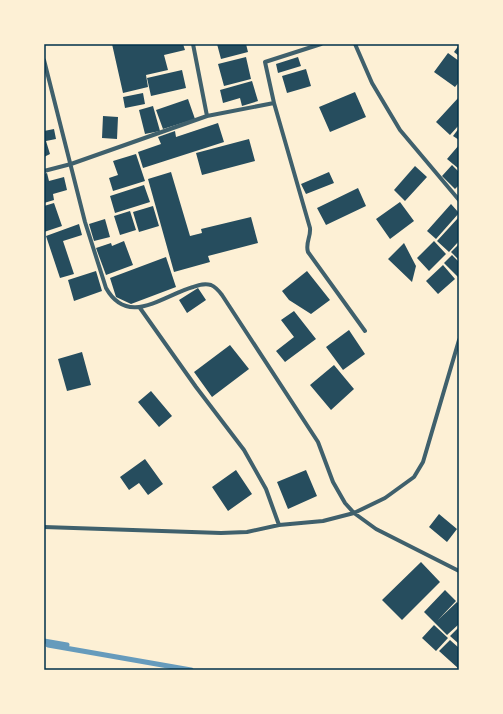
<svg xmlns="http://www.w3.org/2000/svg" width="503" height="714" viewBox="0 0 503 714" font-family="'DejaVu Sans',sans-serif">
<rect width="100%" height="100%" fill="#fdf0d5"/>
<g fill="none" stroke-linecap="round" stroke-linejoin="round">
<path stroke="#669bbc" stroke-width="5" d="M44,641l23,4h-19l143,25"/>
</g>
<path fill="#264d5e" d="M112,44h71l2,6 -21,5 4,15 -22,5 2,12 -25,6z
M217,44h29l2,8 -27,7z
M459,45v11l-5,-4z
M448,53l11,8v21l-4,5 -21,-15z
M246,57l5,22 -27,7 -6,-22z
M298,57l3,9 -23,7 -2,-9z
M306,69l5,17 -24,7 -5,-17z
M182,70l4,18 -35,8 -4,-18z
M252,81l6,20 -16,5 -2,-8 -17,5 -3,-13z
M355,92l11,25 -36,15 -11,-25z
M143,93l2,11 -20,4 -2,-11z
M459,97v28l-9,10 -14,-13z
M188,99l7,20 -32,10 -7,-19z
M153,106l7,25 -15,3 -6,-24z
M103,116l15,1 -1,22 -15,-1z
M218,123l6,19 -81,26 -5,-16 23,-8 -3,-7 17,-6 1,6z
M459,128v12l-6,-4z
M54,129l2,10 -10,2 4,13 -6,3v-26z
M249,139l6,22 -53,14 -6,-22z
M459,145v24l-12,-10z
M136,154l9,27 -32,10 -4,-13 9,-3 -5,-14z
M452,165l7,7v13l-4,4 -13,-13z
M415,166l12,11 -22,24 -11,-11z
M171,172l19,64 12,-3 -1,-4 50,-12 7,26 -50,13 2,6 -36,10 -26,-93z
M329,172l5,11 -28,11 -5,-10z
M47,173l2,8 15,-4 3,13 -14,4 1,6 -10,3v-29z
M144,185l6,17 -35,11 -5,-17z
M358,188l8,18 -40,19 -9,-17z
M400,202l14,19 -24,18 -14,-20z
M54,203l8,23 -18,6v-26z
M451,204l8,9 -23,26 -9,-8z
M153,206l6,20 -20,6 -6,-20z
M130,211l6,19 -16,5 -6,-19z
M458,218l1,23 -10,11 -12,-11z
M105,219l5,18 -16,4 -5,-17z
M79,224l3,11 -19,6 11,33 -14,4 -14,-42z
M124,241l9,24 -27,10 -10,-27 15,-5 1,3z
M434,241l12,13 -17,17 -12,-13z
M404,243l12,23 -4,16 -24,-23z
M459,244v16l-8,-8z
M452,255l7,7 -1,15 -14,-14z
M166,257l10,30 -45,17 -15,-7 -6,-19z
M443,265l12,14 -17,15 -12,-13z
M96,271l6,20 -28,10 -6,-21z
M307,271l23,29 -19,14 -22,-14 -7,-9z
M198,288l8,12 -19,13 -8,-13z
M294,311l22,28 -31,23 -9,-11 18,-14 -13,-17z
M349,330l16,24 -22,16 -17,-23z
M230,345l19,24 -37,28 -18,-25z
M82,352l9,33 -24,6 -9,-32z
M334,365l20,24 -23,21 -21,-25z
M151,391l21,25 -13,11 -21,-25z
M145,459l18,25 -15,11 -9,-12 -10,7 -9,-13z
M236,470l16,24 -24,17 -16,-24z
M306,470l11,26 -29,13 -11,-27z
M439,514l18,15 -10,13 -18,-15z
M421,562l19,20 -38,38 -20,-20z
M445,590l11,11 -18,19 19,-18 2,2v20l-12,11 -23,-23z
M434,625l14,13 -12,13 -14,-13z
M459,627v17l-9,-8z
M450,640l9,8v21l-20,-18z"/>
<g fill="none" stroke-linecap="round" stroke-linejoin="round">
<path stroke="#3f606c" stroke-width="4" d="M193,44l14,72
M321,44l-56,18 9,41 36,125c1,9 -5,15 -2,24l57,79
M355,44l17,39 28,47 59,70
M44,60l41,162 21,66c22,39 56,8 87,-1 6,-2 11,-4 18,-2 5,2 8,6 11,10l96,147 15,40 12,21 9,10 22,16 83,42
M44,171l27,-7 136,-48 67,-13
M140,308l56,79 48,63 22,39 13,36
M44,527l177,6 26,-1 32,-7 44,-4 31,-8 31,-15 29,-21 9,-15 36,-122"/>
</g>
<rect width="503" height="714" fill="none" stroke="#fdf0d5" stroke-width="90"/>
<rect x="45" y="45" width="413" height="624" fill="none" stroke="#003049" stroke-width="1.5"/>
</svg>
